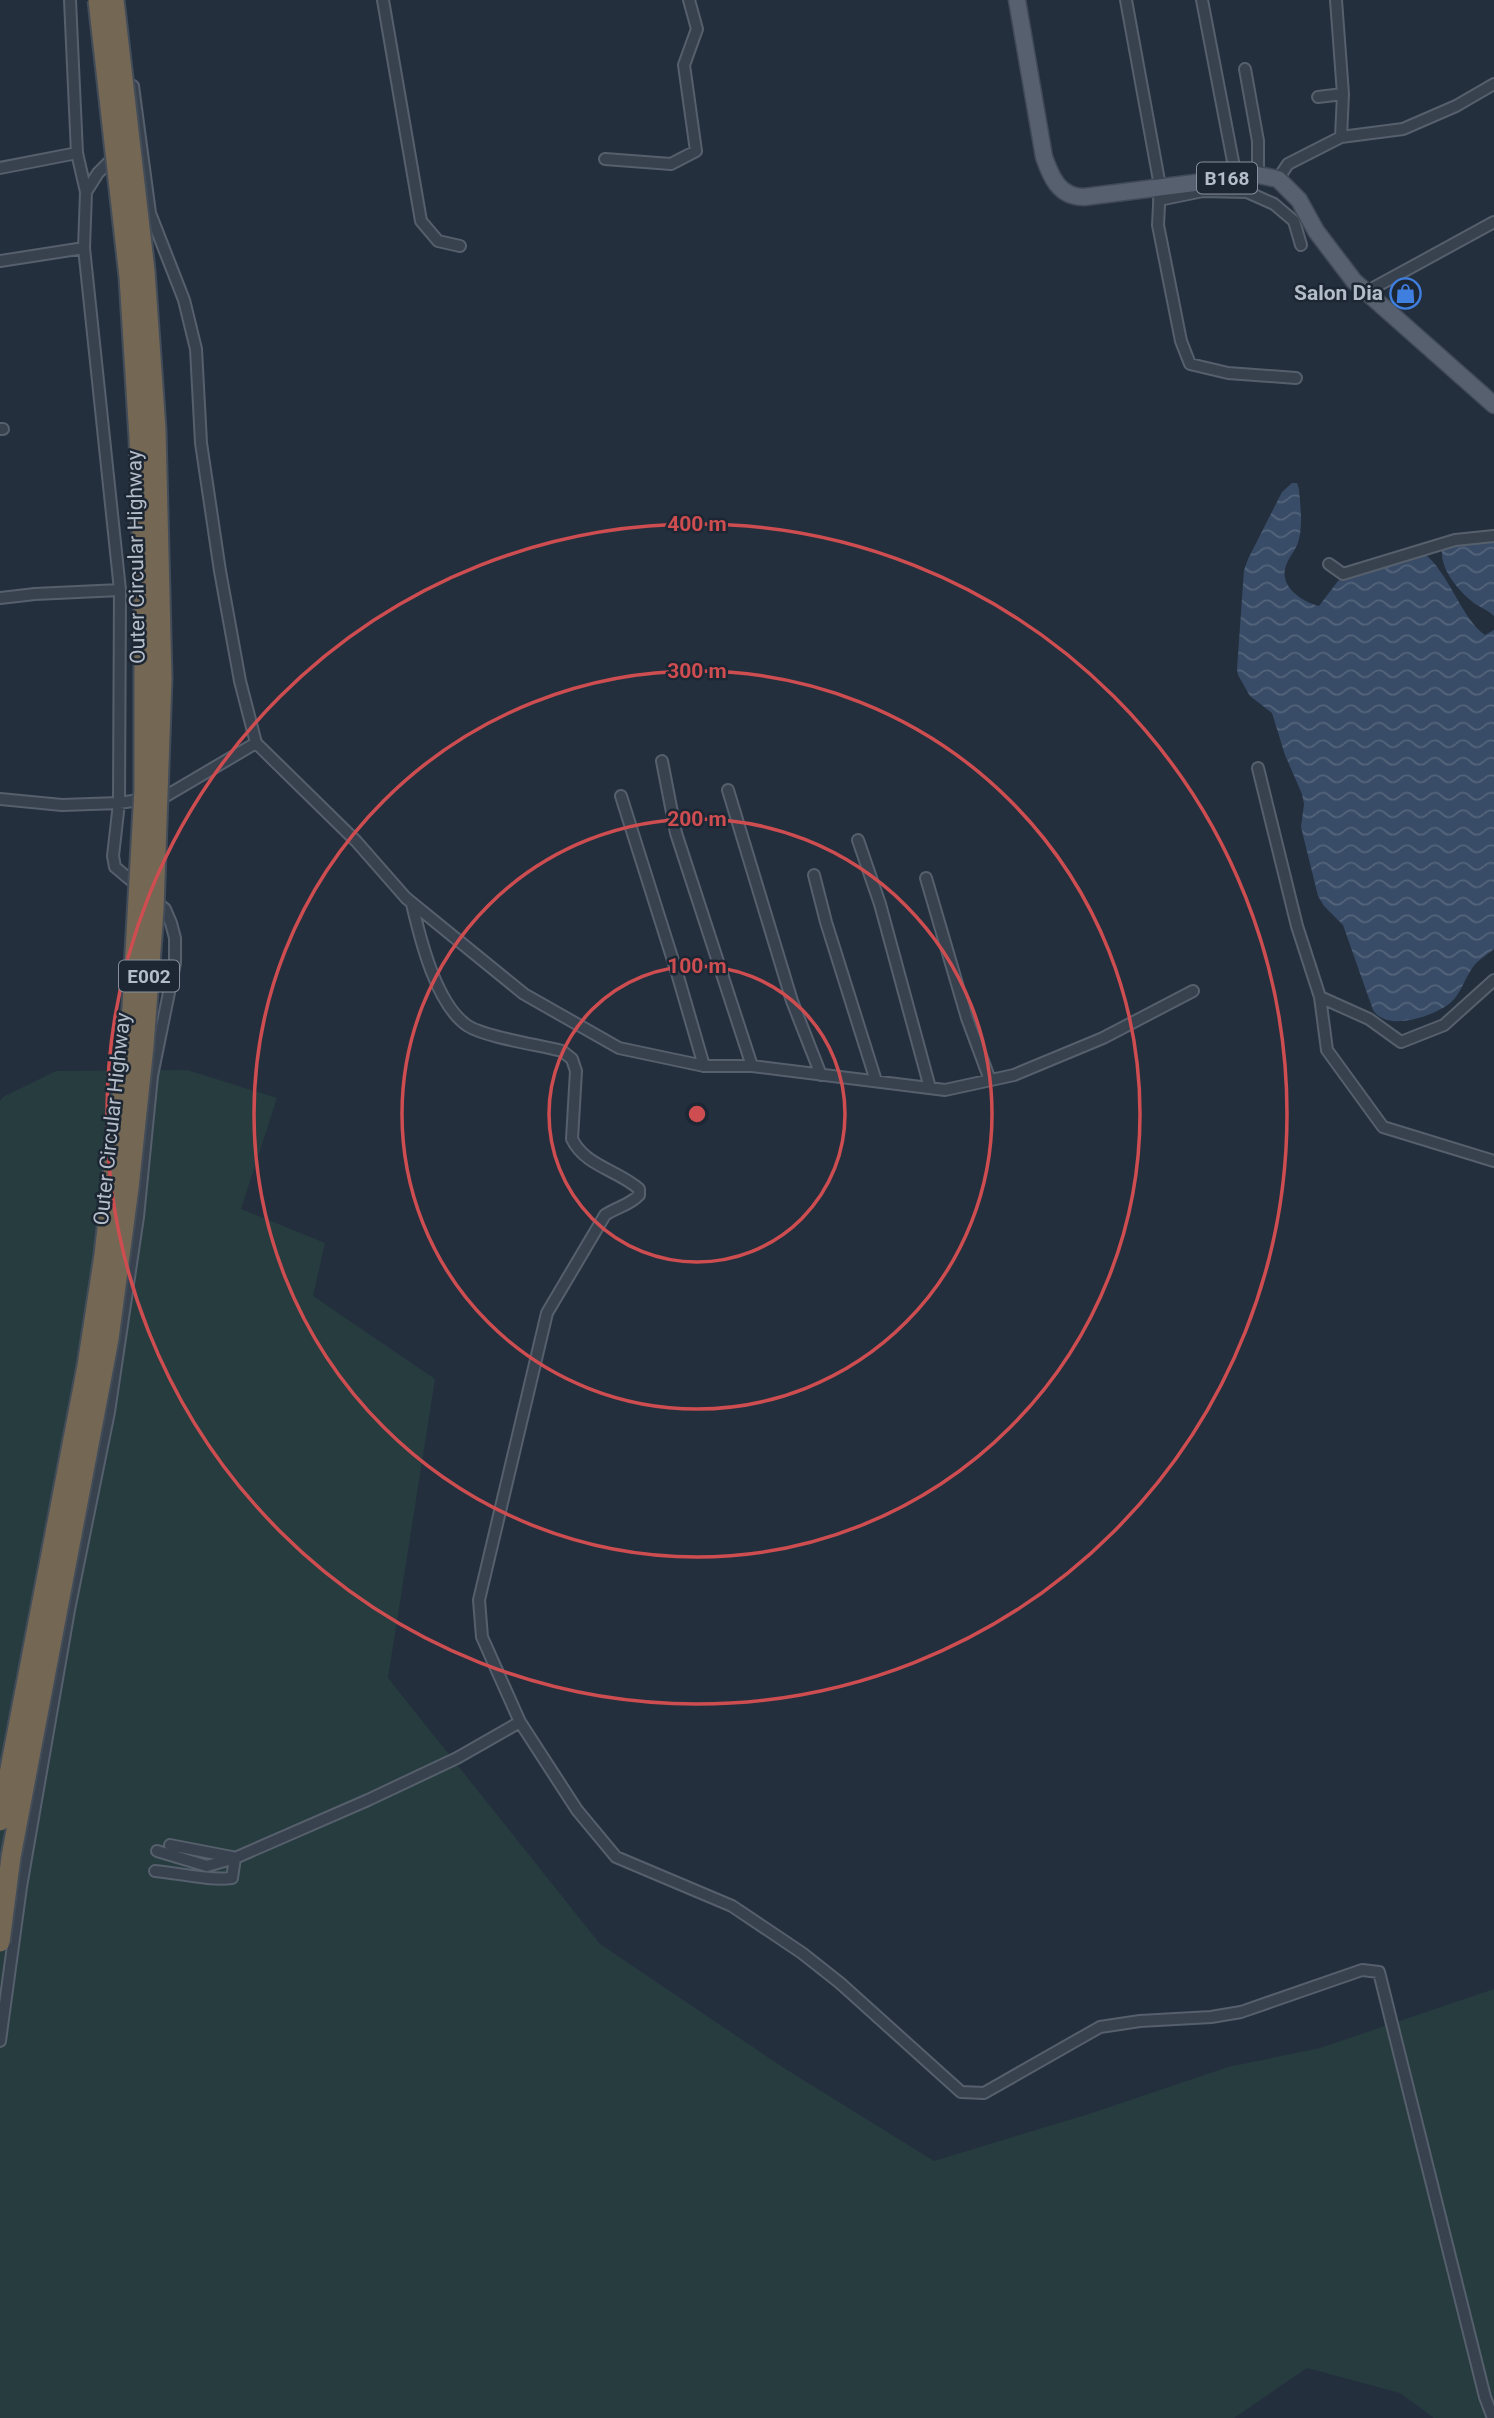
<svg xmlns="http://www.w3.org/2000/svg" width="1494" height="2418" viewBox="0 0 1494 2418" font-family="Roboto,sans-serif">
<defs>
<pattern id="water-waves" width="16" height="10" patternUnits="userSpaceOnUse" patternTransform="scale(1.75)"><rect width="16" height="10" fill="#394c67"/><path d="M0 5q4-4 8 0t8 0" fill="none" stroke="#53647b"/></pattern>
</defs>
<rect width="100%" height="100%" fill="#242f3e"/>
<path fill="#263c3f" d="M187,1070l90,28 -36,111 84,34 -12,53 122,83 -47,299 212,266 184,124 150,93 158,-48 136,-46 92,-19 174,-59v429h-60l-34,-25 -93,-25 -73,50h-1234v-1317l3,-4 53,-26z"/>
<path fill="url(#water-waves)" d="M1292,483h5l2,6c1,16 4,34 0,50 -2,11 -12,19 -14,30 -4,19 18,33 34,37l19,-25 7,-4 78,-24c25,17 39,67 62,82l9,-5v319c-7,6 -16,11 -21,18 -9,12 -12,28 -24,37 -18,13 -62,28 -76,6l-30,-85 -19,-19 -6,-10 -17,-69 3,-23 -2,-10 -17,-39 -13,-42 -22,-17 -12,-21 -1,-6 7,-99 4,-11 34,-67z
M1494,541v75c-6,-6 -13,-8 -20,-13 -15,-11 -34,-34 -32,-53l6,-4z"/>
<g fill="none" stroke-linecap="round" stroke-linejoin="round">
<defs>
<path id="street" d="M70,0l7,153 9,39
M383,0l38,221 17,20 22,5
M1126,0l34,186 -2,39 23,116 9,23 38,9 68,5
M1202,0l34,177
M1336,0l7,94 -2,43
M1245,69l13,72v34
M133,86l17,127 34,87 12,49 5,94 19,128 20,110 16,62 100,98 50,57 118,96 95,54 85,18h48l193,24 69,-15 89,-37 90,-47
M1318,97l25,-3
M115,156l-17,17 -12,19 -2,56 36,342 -1,213 -6,53 2,11 25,21
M605,159l66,5 25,-13 -12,-86 13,-36 -8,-29
M0,168l77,-15
M1278,179l10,-15 53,-27 62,-8 53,-23 38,-22
M1159,200l44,-9 44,1 27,12 20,17 7,24
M0,261l84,-13
M1366,292l128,-70
M0,429h3
M1329,564l14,10 112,-34 39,-4
M0,598l35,-4 85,-4
M662,761l14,72 76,233
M1258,768l39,158 23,71 7,53 56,77 111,34
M728,790l64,211 29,74
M621,796l56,177 27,93
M0,799l62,6 57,-2 47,-7 90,-53
M858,840l22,64 50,184
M814,875l12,47 50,159
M926,878l41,140 23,62
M412,904c8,34 24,101 56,122 17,11 71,19 94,25l10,8 4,12 -4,68c13,27 46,31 67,50v6c-9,10 -22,12 -34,20l-58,98 -68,287 3,37 38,85 57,88 39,47 116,49 70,47 38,30 121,109 23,1 116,-66 40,-6 71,-4 30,-5 121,-42 17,2 106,425 8,21
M1320,997l49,22 32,23 43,-17 50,-45
M170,1845l62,12
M157,1851l50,15 28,-8 133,-58 89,-42 63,-36
M155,1871c24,2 54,10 77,7l3,-20
M0,2041l21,-154 48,-277 40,-198 29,-195 14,-141 23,-113v-25l-4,-15 -6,-14 -12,-10"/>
<path id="primary" d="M1017,0l27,157c7,20 15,40 40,40l174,-22 20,4 21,21 17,31 38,50 140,124"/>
</defs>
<use href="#street" stroke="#565f6c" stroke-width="14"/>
<use href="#primary" stroke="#414a57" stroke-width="19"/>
<use href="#street" stroke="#38414e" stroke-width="10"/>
<use href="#primary" stroke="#56606e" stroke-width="16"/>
<defs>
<path id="highway-bridge" d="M0,1821l87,-455 17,-111 28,-248 12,-217v-191l-5,-161 -10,-161 -31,-277
M0,1942l11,-85 98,-518 20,-151 15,-142 10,-137 8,-230 -6,-249 -11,-159 -31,-271"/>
</defs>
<use href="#highway-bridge" stroke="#434c59" stroke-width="23" stroke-linecap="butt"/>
<use href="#highway-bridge" stroke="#746855" stroke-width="19"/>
</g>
<g fill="none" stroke="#ce4d50" stroke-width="3.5">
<circle cx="697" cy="1114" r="148"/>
<circle cx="697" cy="1114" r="295"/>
<circle cx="697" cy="1114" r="443"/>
<circle cx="697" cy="1114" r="590"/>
</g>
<defs>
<symbol id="shop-ring" viewBox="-11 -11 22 22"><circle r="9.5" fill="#1d2633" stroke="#3f7fe0" stroke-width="1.5"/><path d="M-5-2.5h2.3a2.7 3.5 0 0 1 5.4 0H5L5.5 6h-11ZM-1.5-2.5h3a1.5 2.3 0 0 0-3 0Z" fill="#3f7fe0"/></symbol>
</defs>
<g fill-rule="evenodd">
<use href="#shop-ring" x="1388" y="276" width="35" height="35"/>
</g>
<g text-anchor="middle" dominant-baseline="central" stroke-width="5" stroke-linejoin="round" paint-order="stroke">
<g fill="#1d2633" stroke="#878f9c" stroke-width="2">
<rect x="1197" y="162.5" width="60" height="31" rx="5"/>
<rect x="119" y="960.5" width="60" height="31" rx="5"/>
</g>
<g font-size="19" font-weight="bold" fill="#b4bcc9">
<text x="1227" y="178">B168</text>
<text x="149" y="976">E002</text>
</g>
<g font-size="21" font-weight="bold" fill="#b4bcc9" stroke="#1d2633" text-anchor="end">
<text x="1383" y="293">Salon Dia</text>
</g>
<g font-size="21" fill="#b4bcc9" stroke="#1d2633">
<text transform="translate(136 557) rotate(-91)">Outer Circular Highway</text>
<text transform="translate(112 1119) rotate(-84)">Outer Circular Highway</text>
</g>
</g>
<circle cx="697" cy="1114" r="10" fill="#ce4d50" stroke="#1d2633" stroke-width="3.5"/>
<g font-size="21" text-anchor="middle" font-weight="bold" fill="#ce4d50" stroke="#1d2633" stroke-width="5" stroke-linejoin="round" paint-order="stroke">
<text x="697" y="531">400 m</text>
<text x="697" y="678">300 m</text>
<text x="697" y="826">200 m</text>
<text x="697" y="973">100 m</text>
</g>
</svg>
